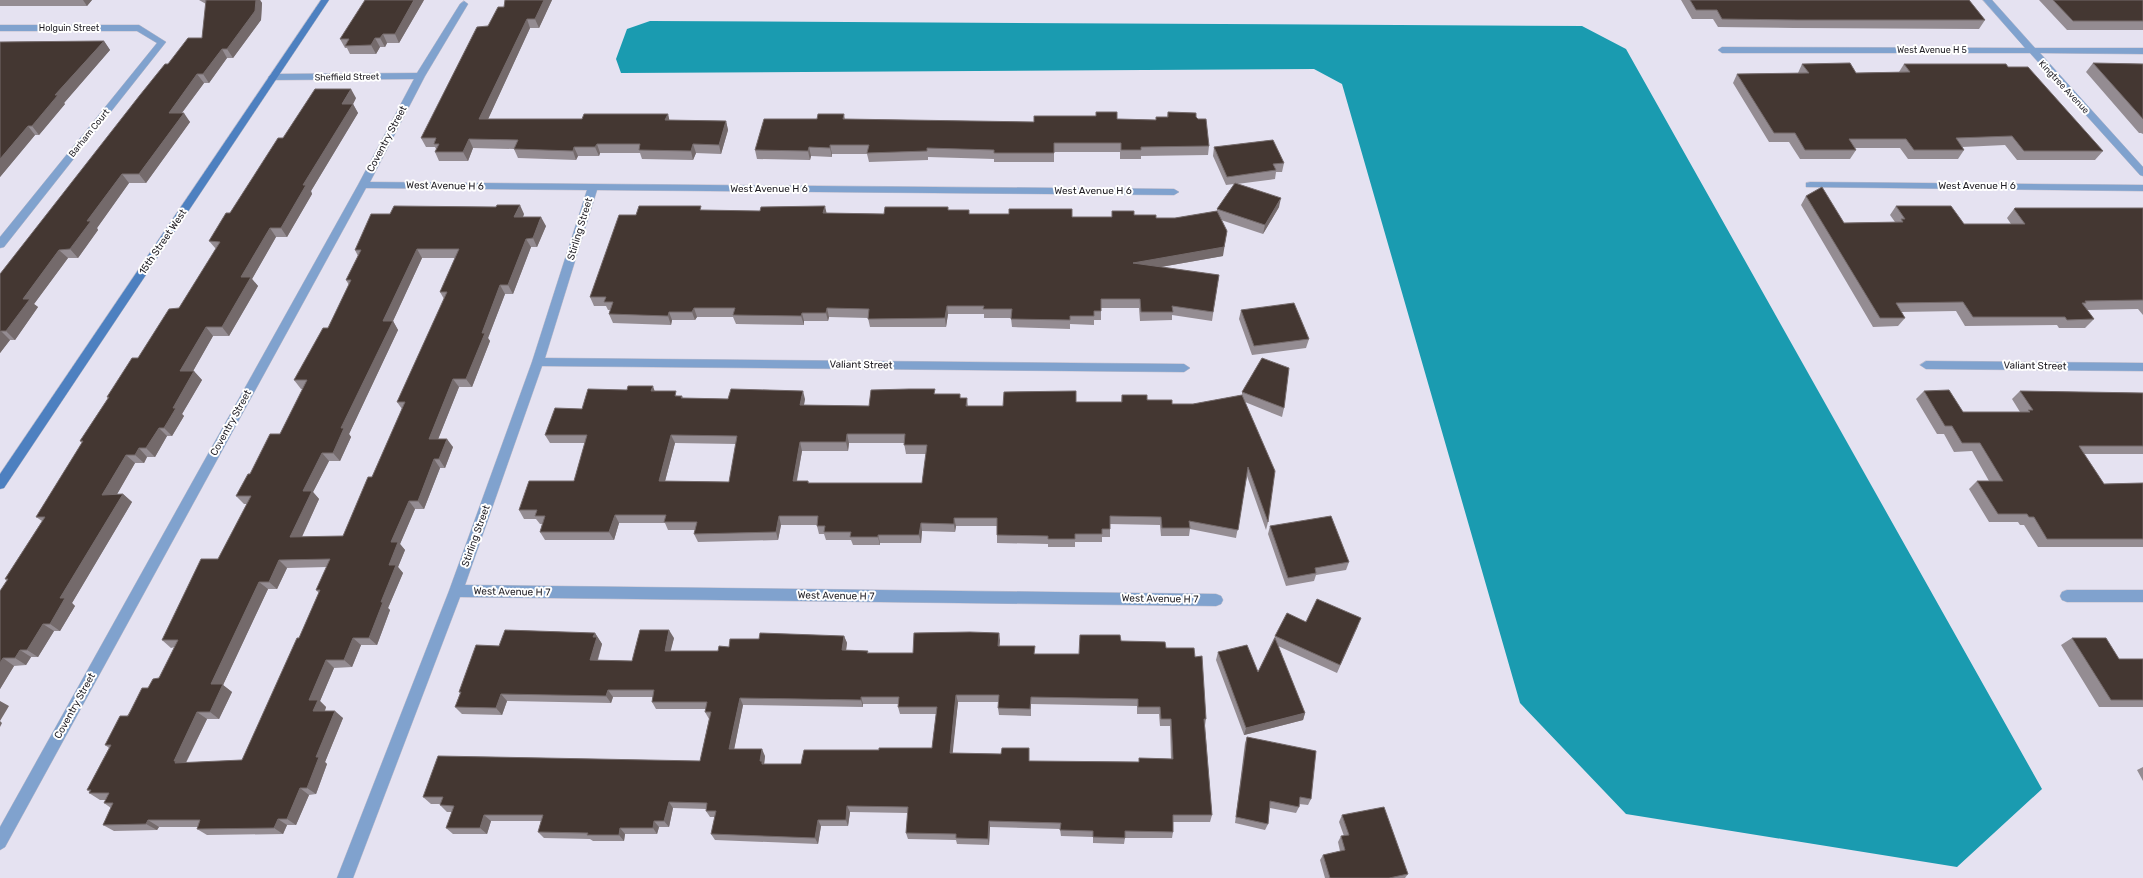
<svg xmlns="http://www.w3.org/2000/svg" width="2143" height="878" viewBox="0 0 2143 878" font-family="Rubik,sans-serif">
<rect width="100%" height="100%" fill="#e5e2f1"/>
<path fill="#1a9bb0" d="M650,21l932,5 44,23 416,740 -85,78 -331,-53 -106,-111 -178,-619 -28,-15 -693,4 -5,-14 11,-30z"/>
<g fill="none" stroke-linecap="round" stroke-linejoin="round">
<defs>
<path id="street" d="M1983,0h9l43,48h108v6l-103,-1 103,114v9l-3,-1 -110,-122h-308l-4,-3 4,-3 303,1z
M464,1l4,3 -43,72 -55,106 804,7 5,3 -5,3 -577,-5 -52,168 639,6 6,4 -6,4 -642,-6 -77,219 751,9 5,2 2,4 -2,4 -5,2 -756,-9 -107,281h-16l112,-287 83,-229 55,-172 -221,-2 -361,659 -5,3v-23l358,-642 56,-106 -141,1 -5,-3 5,-3 144,-1 43,-69z
M0,25h139l27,17 -162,205 -4,1v-11l157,-194 -20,-12h-137z
M1810,182l333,3v6l-337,-4v-4z
M1926,361l217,2v8l-217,-2 -6,-4z
M2067,590h76v12h-76l-5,-2 -2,-4 2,-4z"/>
<path id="secondary" d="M321,0h8l-325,488 -4,1v-15z"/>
</defs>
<use href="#street" stroke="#c1becc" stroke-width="1"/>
<use href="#secondary" stroke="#c1becc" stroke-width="1"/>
<use href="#street" fill="#80a2ce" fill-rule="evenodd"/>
<use href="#secondary" fill="#4d80c0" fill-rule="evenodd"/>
</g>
<path fill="#948c92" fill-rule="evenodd" d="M0,0h92l-5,6h-87z
M199,0h61l2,3 -1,17 -28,38h-6l-18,25h-5l-22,30 8,9 -44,61h-17l-32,45 1,2 -20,28h-10l-34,46 4,3 -23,33h-5l-10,13v-79l168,-210 34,-26 4,-34z
M424,0l-25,43h-12l-2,4h-5l-4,7h-26l-3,-6h-2l-5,-9z
M505,0h47l-13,28h-9l-42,91h94l86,-5 1,6 57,1 2,9 -7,24 -25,-1 -3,7 -51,-1 -2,-6h-40l-1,3h-21l-2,4 -58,-2 -4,-9 -41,-1 -5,13h-29l-4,-9 1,-3 -1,-2h-9l-5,-9 83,-131z
M1681,0h288l16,20 -6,9 -185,-1 -76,-1 -5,-8h-21z
M2039,0h104v30h-76z
M104,41l6,9 -46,53 1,1 -26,31h-4l-35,42v-135z
M2093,63l50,1v70l-2,-1h-2l-53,-61z
M1802,64l54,9 43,-1 5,-8 104,3 95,84 -8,9h-78l-12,-15 -43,2 2,3 -6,9h-50l-8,-11h-45l1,2 -6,9h-50l-11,-17h-20l-36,-59 4,-9 61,-1z
M356,98l-3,6 5,9 -47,78 1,3 -25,43h-11l-24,42 6,7 -29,50h-16l-20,35 9,9 -20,34 2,2 -12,20h-5l-12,21h-8l-3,6h-9l-18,31h6l9,8 -60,101 3,3 -15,25h-6l-16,26h-7l-5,8 -12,1 -14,23v-98l7,-11 -2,-1 37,-58 -6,-4 46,-74 -2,-2 28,-43 -1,-1 31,-39 41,-50 37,-59 -7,-8 21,-28 53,-75z
M1168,112l28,5 13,29 -1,9 -67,1v3h-21v-7h-66v10h-60v-3l-66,-2v3l-59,2 -2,-8h-35v3l-21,-1 -1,4 -53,-1 -2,-9 62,-31 27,-5 1,5 189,3 83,-3 39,1 11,-3z
M1214,147l70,16 -2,9h-6l-1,7 -38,5 42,23 -16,27 -42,-14 2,36 -62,11 58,8 -7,46 -40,-6v5l-32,1 -1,-13h-38v12h-7v5l-24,-1v5l-58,-2 -1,-9h-27v-4h-36l-2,13h-76l-2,-9 -39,-1 -1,4h-24v4l-68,-1 -3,-7h-36l-2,3h-23l-1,5 -58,-2 -4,-9 1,-4h-2l-2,-4h-12l-4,-9 46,-82 66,-5 124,3 58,1 65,-4 21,4 102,3h40l22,-2 22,3h19l42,-7v-2l17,-25 -8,1 -13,-29z
M1806,196l38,27 51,-1 -5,-7 6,-9 68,18h47l-4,-6 7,-9 129,-1v107l-5,-6 -51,1 7,9 -9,9h-26l-2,-3 -92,1 -9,-15 -55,1 4,6 -7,8 -25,1 -72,-122z
M524,214l-1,3 23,9 -9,21h-6l-18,47h-8l-17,44 2,3 -18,46h-13l-21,52 15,8 -8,21h-5l-16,41h-9l-15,35 5,6 -7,17 5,6 -15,35 2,2 -13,35h-16l-9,22 -18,1 -14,33 6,6 -1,4 18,7 -18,44 2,2 -11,30 -7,1 -13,30h-9l-4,9 -76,1 -10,-6 1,-2h-39l-2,3 -43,1 -11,-6 8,-17 -7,-5 2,-3h-6l-11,-7 1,-1 -3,-2 22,-42 -4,-3 43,-57 11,-10 16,-31 -4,1 -9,-8 56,-81 29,-55h-3l-8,-8 14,-22 30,-40 23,-45h-2l-7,-9 34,-52 21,-43 -3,-5 12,-24 -3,-6zM422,258h33l-15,34 4,7 -47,103 5,7 -30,68 -29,59 -41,1 17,-38 -6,-7 16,-31h11l11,-24 -2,-3 49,-104 -5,-9zM327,567l-11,23 3,3 -20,45 -57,122 -56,3 21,-44h12l13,-27 -9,-7 45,-96h9l10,-21z
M1241,310l68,29 -3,9 -54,7 -13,-36z
M655,391l23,5h4l1,2 45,1h77l-1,6 65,1 66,-12h25v4h7l1,8h35l73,-4h45l1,-7 50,9h21l49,-9v-3l42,16 -2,9 -37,-15 23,120 -2,8 -19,-54 -11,62 -46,-9 -1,7h-28l-1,-11 -50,-1v13h-8v5h-27v5h-27v-3l-51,-1v-17h-41l-1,6 -33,-1 -1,12h-41v2h-27l-2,-5h-25l-2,-6h-5l-2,-8v-1h-36l-3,15 -80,2 -4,-8 1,-4h-27l-3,-7h-46l-5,17h-69l-5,-8 2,-8h-2l-4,-5h-12l-5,-9 55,-29 11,-38h-35l-5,-8 37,-26zM675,443l61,1 -7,38 -64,-1zM849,443h55l2,11h20l-4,29h-113l-1,-2h-11l5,-30h46z
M1924,391l39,21h57l-8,-13 8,-8 123,2v61h-59l20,30 39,-1v64h-105l-14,-22h-4l-2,-3h-29l-20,-33 8,-8h12l-17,-30 -18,1 -10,-18h-7l-21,-35z
M1270,526l79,36 -3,8 -30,5 -2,6 -28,5 -18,-52z
M1306,622l52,4 -21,47 -59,-27 27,67 -2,7 -59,15 -28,-75 2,-8 40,20 17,-36z
M595,633l7,11 -4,16 34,1 42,-23 -4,13h48l11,-4 30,-8 85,-3 3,7 -1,7 22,1v2h45l87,-13 -1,6 36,8h44l42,-13 45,7 29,9 11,62 -1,7 7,89 -2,7h-37v10l-1,6h-47l-1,6 -31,-1v-6l-32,-1 -1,-7 -70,-2 -1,18 -32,-1 -1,-4 -48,-1 -2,-6 2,-20 -58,-1 -2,14h-27l-3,18 -103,-4 -4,-6 4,-17h-5l-4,-6v-2l-33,-1 -4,19h-10l-2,7h-32l-1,7h-31l-3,-2 -46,-1 -6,-6 3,-11h-50l-4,13h-34l-7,-6 6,-16h-5l-7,-7v-1h-9l-8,-7 277,-36 9,-42 -4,-7v-3h-49l-4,-7 1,-5h-40l-2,6 -104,-2 -5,14 -40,-1 -7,-7 5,-14 -1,-1 40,-46zM958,702h41l-1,6 1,7 32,1v-12l106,2v8h22l1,12h10l1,33 -32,-1v4l-110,-1v-13l-28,6 -49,-1zM863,704h35v3l2,7h36l-4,34 -53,2 -78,14h-37l1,-8 -31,-7 9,-44 120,2z
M2072,638l47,21h24v48h-44l-38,-62z
M1247,737l64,62 -3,6 -9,-1v3l-3,6 -26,-5 -2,16 -3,6 -30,-7 10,-80z
M2143,767v14l-6,-11z
M1342,815l66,59 -3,4h-80l-5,-18 3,-5 17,-4 -2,-9 3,-6h3l-5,-14z"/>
<path fill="#746a6b" d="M83,0h9l-5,6z
M256,0h4l2,3 -1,17 -28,38 -6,-9z
M414,0h10l-25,43 -4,-9z
M544,0h8l-13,28 -4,-9z
M527,19l3,9 -46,100 -5,-9z
M383,34l4,9 -2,4 -5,-9z
M375,38l5,9 -4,7 -5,-9z
M104,41l6,9 -46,53 1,1 -26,31 -7,-9 23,-31z
M222,49l5,9 -18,25 -6,-9z
M197,74l7,9 -29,39 -6,-9z
M351,89l5,9 -5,10 2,-4 5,9 -47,78 1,3 -25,43 -6,-9 22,-43 39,-81z
M184,113l6,9 -44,61 -7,-9z
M668,114l2,9 -5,-3z
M726,121l2,9 -7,24 -2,-9z
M28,126l7,9 -35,42v-18z
M469,139l4,9 -5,13 -5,-9z
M597,144l3,9 -1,3 -4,-9z
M693,144l3,9 -3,7 -2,-9z
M830,145l2,9v3l-2,-9z
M574,147l4,9 -2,4 -3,-9z
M809,147l2,9 -1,4 -2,-9z
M122,174l7,9 -32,45 1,2 -20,28 -8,-9 17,-28z
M1281,198l-2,9 -16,27 2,-9z
M520,205l4,9 -5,12 -5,-9z
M825,206l2,9 -4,-2z
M541,217l5,9 -9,21 -4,-9z
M270,228l6,9 -24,42 6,7 -29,50 -7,-9 19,-50z
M1227,231l-4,25 -91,16 1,-9z
M526,239l5,8 -18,47 -5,-9z
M417,249l5,9 -29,63 5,9 -49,104 2,3 -11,24 -7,-8 8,-25 42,-107z
M59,250l9,8 -34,46 4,3 -23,33 -9,-9 17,-32z
M500,285l5,9 -17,44 2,3 -18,46 -6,-8 16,-46z
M947,306l1,8 -2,13 -1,-9z
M694,308l3,9 -2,3 -3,-8z
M827,308l2,9 -1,4 -2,-8z
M669,312l3,8 -1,5 -3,-9z
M802,313l2,8v4l-3,-9z
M206,327l7,9 -25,44 -8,-9z
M1,331l9,9 -10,13v-21z
M194,371l8,9 -20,34 2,2 -12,20 -8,-8 9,-20z
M453,379l6,8 -24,60 -6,-8z
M653,386l3,9 -5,-4z
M803,391l2,8 -3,15 -2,-9z
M159,428l8,8 -12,21 -9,-9z
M847,434l2,9 -1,8 -2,-9z
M671,435l4,8 -12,46 -4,-8z
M447,439l6,8 -8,21 -6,-9z
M800,442l2,9 -7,38 -2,-8z
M139,448l8,9 -3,6 -9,-8z
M322,453l7,8 -16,31 6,7 -21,46 -8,-8 13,-46z
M126,455l9,8 -23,40 -10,-8z
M434,459l6,9 -16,41 -6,-8z
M123,494l9,8 -60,101 3,3 -15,25 -10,-7 10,-26z
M409,501l6,8 -15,35 5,6 -7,17 5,6 -15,35 2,2 -13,35 -8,-7 12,-36 8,-37 2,-23z
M615,515l4,8 -5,17 -5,-8z
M779,516l2,9 -3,15 -2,-8z
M954,518l2,8 -1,6 -1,-8z
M921,523l1,8 -1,12 -2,-8z
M878,535l2,8v2l-2,-8z
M279,560l8,8 -10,21 -8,-7z
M259,582l9,7 -45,96 9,7 -13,27 -9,-7 1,-28z
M43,624l11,7 -16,26 -11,-7z
M669,630l5,8 -5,20 -4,-7z
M595,633l7,11 -7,24 -5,-8 3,-23z
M999,633l1,7 -1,14 -1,-8z
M844,636l3,7 -2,15 -3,-8z
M353,638l8,7 -9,22 -8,-7z
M20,650l11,7 -5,8 -11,-7z
M3,658l11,8 -14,23v-26z
M326,660l8,8 -14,33 6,6 -4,11 -9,-7 -4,-11z
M608,690l5,7 -2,6 -5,-7z
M501,694l6,7 -5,14 -6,-7z
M956,695l2,7 -6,58 -2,-7z
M861,697l2,7v3l-2,-7z
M740,698l3,7 -10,50 -4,-6z
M0,701l9,5 -9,15z
M335,711l8,7 -18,44 2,2 -11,30 -9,-6 9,-31z
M197,712l10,7 -23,47 -9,-3 -1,-2z
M1305,713l-2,7 -59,15 2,-7z
M0,721l2,2 -2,4z
M762,749l3,7 -1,9 2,3 -6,-7z
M300,788l9,7 -13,30 -9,-6z
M669,802l4,6 -4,19 -5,-6z
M847,806l3,6 -2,14 -2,-6z
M484,815l7,6 -4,13 -7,-6z
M278,819l9,6 -4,9 -9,-6z
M148,820l11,7 -2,3 -11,-6z
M818,820l3,6 -3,18 -3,-6z
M654,821l5,6 -2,7 -4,-6z
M989,821l1,6 -1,18 -1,-6z
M620,828l5,6 -1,7 -5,-6z"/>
<path fill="#443732" stroke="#746a6b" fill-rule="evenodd" d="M206,0h50l-1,11 -28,38h-5l-19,25h-6l-28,39h15l-45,61h-17l-35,47h4l-21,28 -11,1 -36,49h7l-24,32h-5l-1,1v-58l140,-179 25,-31h3l20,-26h14z
M365,0h49l-19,34h-12l-3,4h-5l-4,7 -26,1 4,-7h-9z
M505,0h39l-9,19h-8l-48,100h103l2,-5h84l-3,6 61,1 -7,24 -26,-1 -2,7 -52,-1 1,-6h-43l-2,3h-21l-1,4 -59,-2 4,-9 -49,-1 -6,13h-28l4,-8h-5l2,-6h-15l56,-111 11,-1 10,-19h6z
M1690,0h279l16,20h-187l-76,-1 -5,-9h-21z
M2053,0h90v21h-70z
M104,41l-49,54h3l-26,31h-4l-28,33v-117z
M1850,63l6,10 54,-1 -6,-8h102l2,3h20l75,84h-79l-12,-15 -56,2 8,12h-50l-8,-11h-57l7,11h-51l-10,-17h-21l-37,-59 72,-1 -7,-9z
M2093,63l50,1v55z
M315,89h36l-9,15h11l-50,81h3l-25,43h-11l-29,49h10l-29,50h-16l-26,44h14l-21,37h3l-12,20h-5l-13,20h-7l-4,7h-9l-24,40 21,-1 -63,104h5l-15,26h-7l-16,26h-7l-5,8h-12l-3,5v-72l8,-12h-3l40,-62h-9l47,-76h-3l29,-44h-2l25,-39h6l31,-49 10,-1 41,-66 -11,-1 17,-28h4l48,-75h5z
M1096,112h21v7l39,1v-3h12v-5l28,1v4l2,2h8l3,27 -68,1v3h-20v-7h-67v10h-60v-3l-67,-2v3l-60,2 2,-8h-39v3l-21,-1 -1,4 -53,-1 9,-31h53l1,-5h26l-1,5 191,3v-6h62z
M1273,140l11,23 -11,1 3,6 -49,7 -13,-30z
M1235,183l46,15 -16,27 -48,-16z
M1822,187l22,36 59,-1 -2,-3h4l-9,-13h55l13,18h61l-11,-15 1,-1h128v92l-58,1 1,2h-4l12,16 -27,1 -2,-3h-92l-10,-15 -67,1 9,15h-25l-74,-122z
M497,205h23l-6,12h27l-8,21 -7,1 -18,46h-8l-18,48h3l-19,46h-13l-24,60h18l-8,20h-5l-16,42h-9l-18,41h7l-9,23h7l-15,37h2l-14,36h-16l-9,22h-18l-17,40h9l-5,11h22l-19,46h3l-12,31h-7l-13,31h-9l-4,9 -77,1 3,-9h-52l-2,4 -43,1 10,-22h-9l5,-10h-20l2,-3h-4l24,-45h-6l15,-29h8l14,-28h6l5,-9 6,-1 19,-38h-16l39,-81h17l33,-63h-15l12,-22h2l20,-40h10l27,-54h-13l29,-52h5l23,-48h-5l15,-30h-6l16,-36h19l4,-8 102,1zM417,249h42l-19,43h7l-50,110h8l-33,75h-4l-25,59 -53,1 22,-46h-9l19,-38h11l11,-25h-3l52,-107h-10zM330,559l-14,31h4l-21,48h-2l-55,122 -67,3 1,-2h-2l23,-49h13l13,-28h-12l48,-102h10l10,-22z
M639,206h62l-1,4 60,1 1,-4 64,-1 -2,7 61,1 1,-7h63v3h21v4h40v-5h63v8h40v-6h22v4h22v3h19l42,-7 10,20 -3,16 -91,16 86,12 -6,37 -41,-6 1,6h-32l-1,-13h-39v12h-7v5h-24v4l-59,-1 1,-10h-29l1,-3h-37l-2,12 -77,1 1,-10 -42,-1 -1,5h-24l-1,3 -68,-1 2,-7h-41l-2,4h-23l-1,4 -59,-2 4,-12h-9l2,-5h-16l29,-82h17z
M1294,303l15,36 -55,7 -13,-36z
M1262,358l27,10 -5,40 -42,-16z
M628,386h25l-2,5h25l-1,5h7l-1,2 47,1 3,-10 72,2 -3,14 69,1 2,-16 38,-1h26l-1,5h26v4h7l-1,8h37l1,-14 72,-1v11h46v-7h25v5h25v4h21l49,-9 33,76 -7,51 -20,-55 -10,63 -49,-9 1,7h-28l-1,-11 -51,-1v13h-8v5h-27v5h-27v-3l-51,-1v-17h-43v6l-33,-1 -2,12h-41v2h-28l1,-5h-27l1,-6h-8l1,-10h-39l-3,16 -82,2 3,-12h-33l2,-7h-51l-6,17h-69l5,-16h-10l2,-6h-18l10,-29h45l13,-46h-42l10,-27 27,1 6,-20 39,1zM847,434h58l-1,11h23l-5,38h-114v-2h-15l7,-39h46zM671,435l66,1 -8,46 -70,-1z
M1949,390l14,22h67l-2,-2h5l-13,-19 123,2v53h-64l25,38 39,-1v56h-96l-13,-22h-5l-2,-3h-29l-21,-33h26l-23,-38h-18l-10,-17h-7l-21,-35z
M1331,516l18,46 -34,6 1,5 -28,5 -18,-52z
M1317,599l44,19 -21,47 -65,-29 12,-23 19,9z
M505,630l90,3 -2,4h4l-7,23 42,1 8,-31h29l-4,21h53l1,-5 10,1 1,-8h29l1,-6 84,3 -2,14 26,1 -1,2h46l1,-20 56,-1 29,1 -1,13h37l-1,8h45l1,-19h40l1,6 44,1 1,6h28l1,9 7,-1 4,63h-2l8,96h-39v17l-48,-1v7l-32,-1v-6l-33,-1 1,-7 -72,-2 -1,18 -32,-1v-4l-50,-1 2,-26 -61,-1 -1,14h-28l-3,18 -104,-4 5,-23h-10l1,-8 -38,-1 -5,19h-10l-1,7h-33l-1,7h-32l1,-2 -50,-1 5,-17h-59l-4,13h-34l8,-22 -14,-1 3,-8h-20l15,-41 262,5 11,-49h-6l2,-10h-55l2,-12h-46l-2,6 -105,-2 -5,14 -41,-1 6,-15h-2l17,-47 23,1zM956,695h43l-1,13 32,1 1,-12 107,2v8h22l1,12h10l2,40 -34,-1v4l-110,-1v-13h-27l-1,6 -51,-1zM861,697h38l-1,10h39l-5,41h-53v2h-75l-3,14h-39v-3h-2l2,-12h-33l11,-51 121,2z
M1275,638l30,75 -59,15 -28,-76 29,-7 11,27z
M2072,638h34l13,21h24v41h-32z
M1247,737l69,14 -5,48 -11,-2 -1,10 -29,-6 -2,23 -32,-7z
M1384,807l24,67 -19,4h-59l-7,-23 22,-5 -4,-14 8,-1 -7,-20z"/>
<g text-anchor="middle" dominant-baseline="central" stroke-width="4" stroke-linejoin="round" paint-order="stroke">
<g font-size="9" fill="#1e1c22" stroke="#fff">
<text x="69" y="28">Holguin Street</text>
<text x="1932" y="50">West Avenue H 5</text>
<text transform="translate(347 77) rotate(-1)">Sheffield Street</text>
<text transform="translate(2064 87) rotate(47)">Kingtree Avenue</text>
<text transform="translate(89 133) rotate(-51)">Barham Court</text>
</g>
<g font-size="10" fill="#1e1c22" stroke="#fff">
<text transform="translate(387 139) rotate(-62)">Coventry Street</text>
<text transform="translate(445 186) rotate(1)">West Avenue H 6</text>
<text x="1977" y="186">West Avenue H 6</text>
<text x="769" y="189">West Avenue H 6</text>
<text x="1093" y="191">West Avenue H 6</text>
<text transform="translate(580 229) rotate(-73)">Stirling Street</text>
<text transform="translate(163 242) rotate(-56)">15th Street West</text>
<text transform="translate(861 365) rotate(1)">Valiant Street</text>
<text transform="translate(2035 366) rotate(1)">Valiant Street</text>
<text transform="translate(231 423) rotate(-61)">Coventry Street</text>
<text transform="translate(476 536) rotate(-70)">Stirling Street</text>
<text transform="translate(512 592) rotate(1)">West Avenue H 7</text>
<text transform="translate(836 596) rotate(1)">West Avenue H 7</text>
<text transform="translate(1160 599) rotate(1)">West Avenue H 7</text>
<text transform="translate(75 706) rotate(-61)">Coventry Street</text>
</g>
</g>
</svg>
